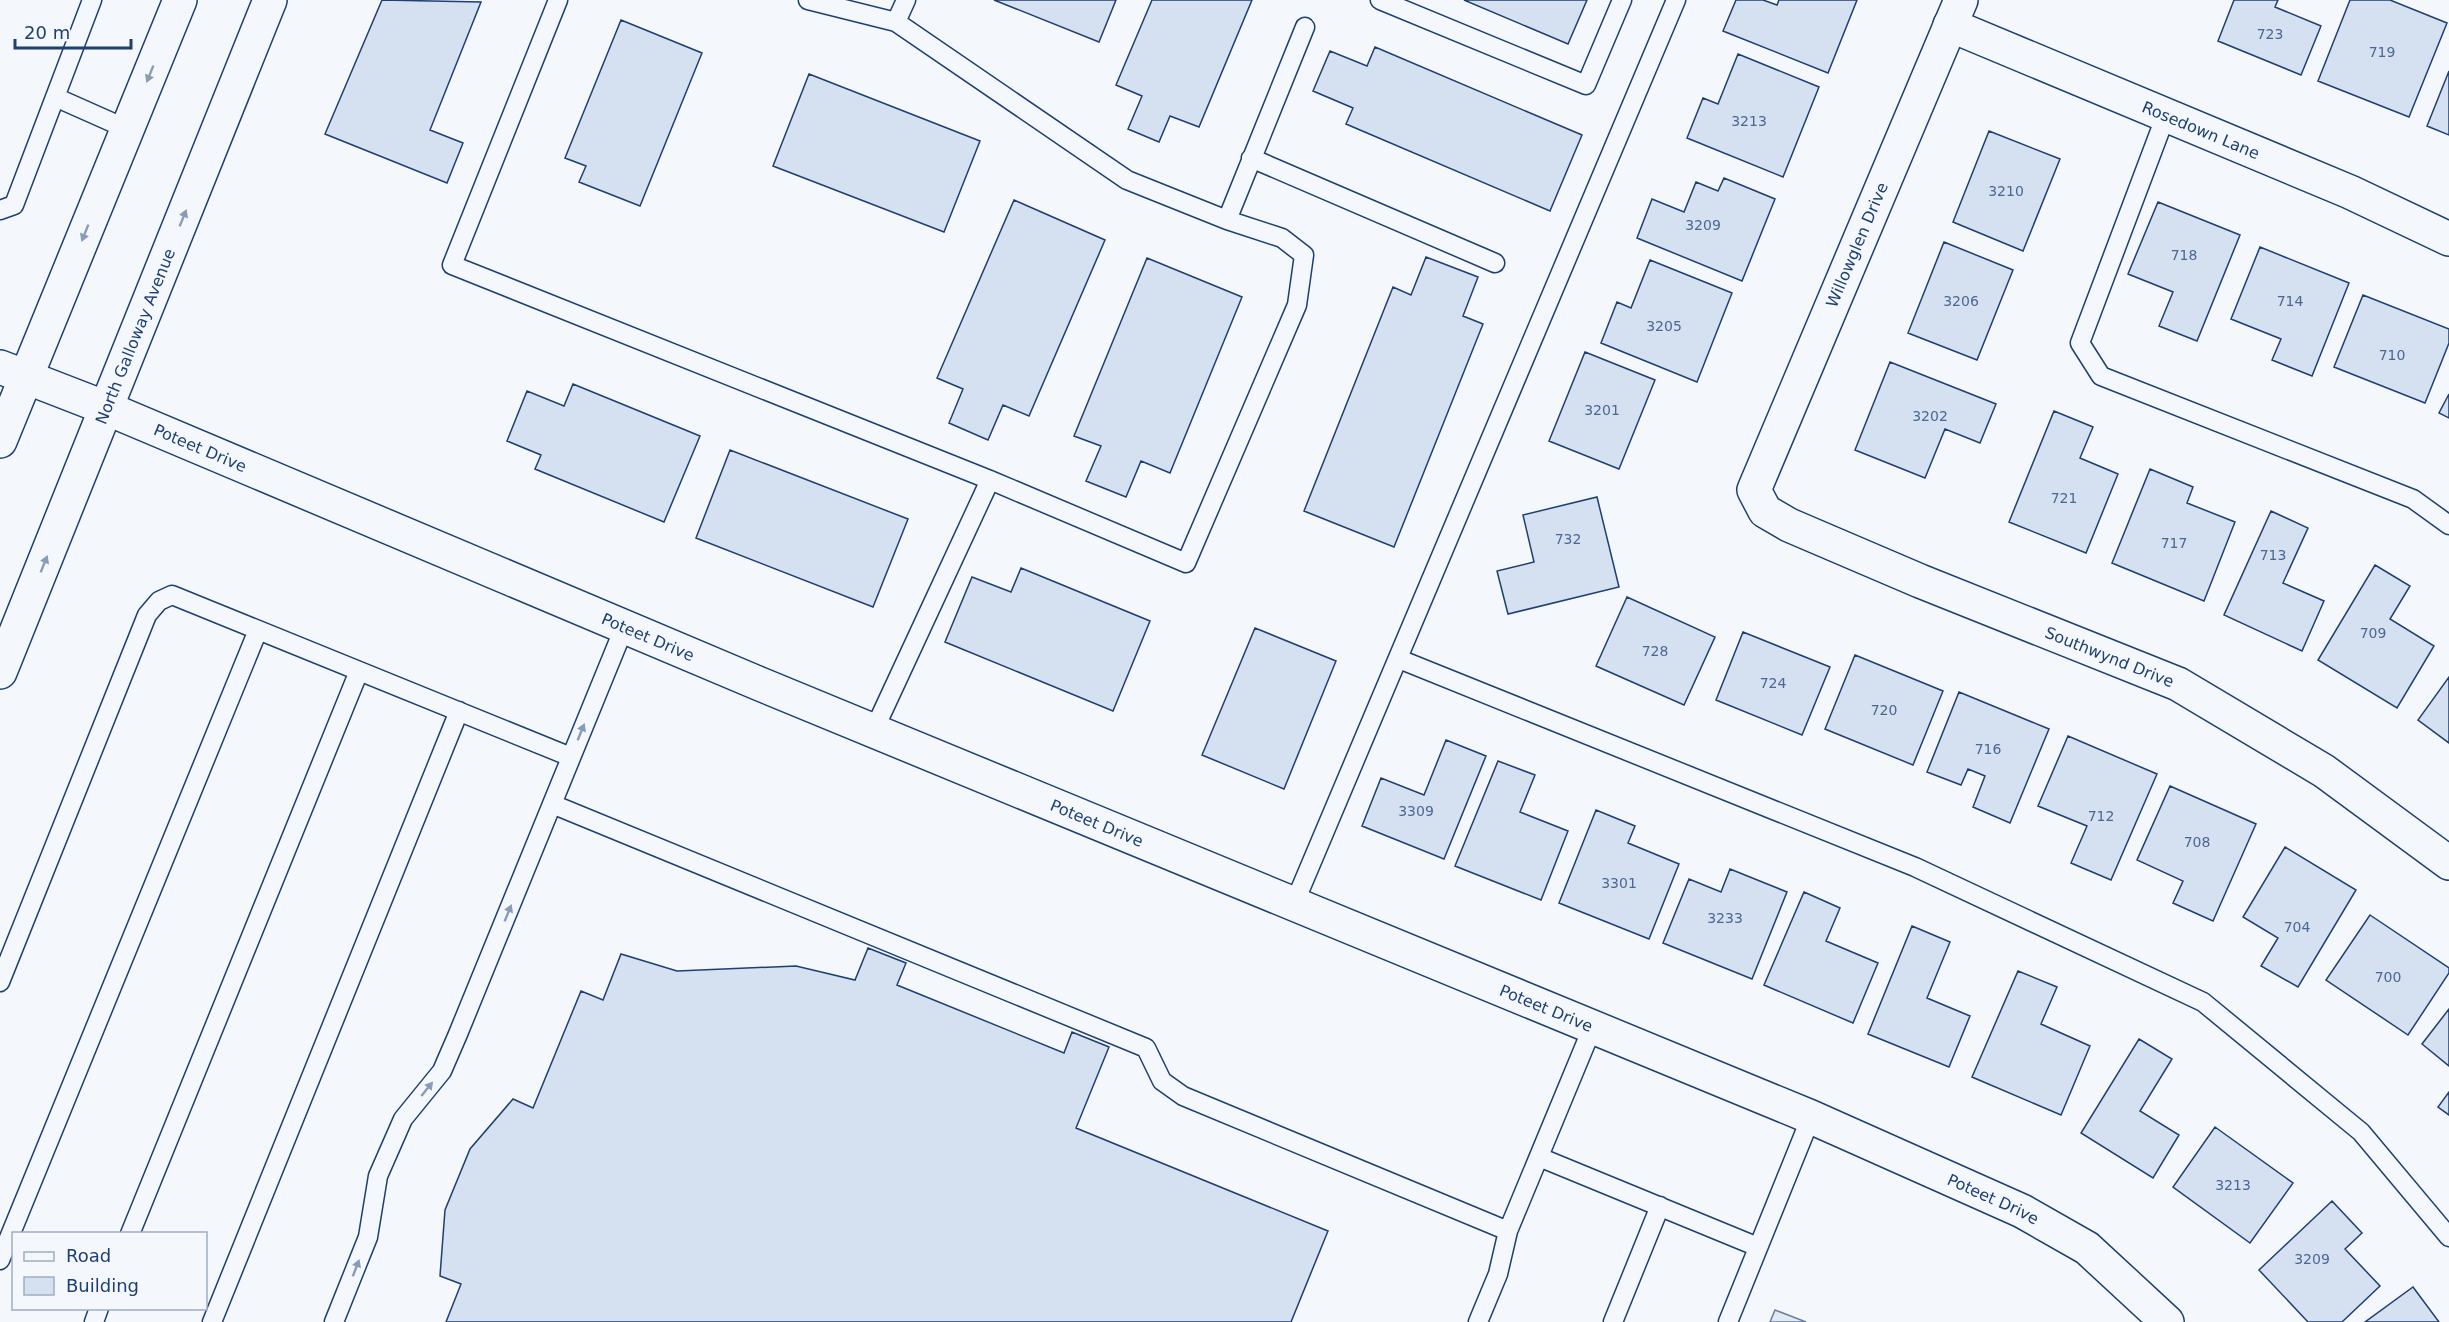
<svg xmlns="http://www.w3.org/2000/svg" width="2449" height="1322" viewBox="0 0 2449 1322" font-family="'DejaVu Sans',sans-serif">
<rect width="100%" height="100%" fill="#f4f7fb"/>
<path fill="#e3e9f0" stroke="#687fa3" stroke-width="1.5" d="M1775,1310l31,12h-36z"/>
<path fill="#d5e0f0" stroke="#1d3f73" stroke-width="1.5" d="M382,0l99,2 -51,128 33,13 -16,40 -122,-49z
M994,0h122l-17,42z
M1152,0h100l-53,127 -29,-11 -11,26 -31,-13 14,-33 -26,-11z
M1464,0h123l-19,44z
M1736,0h27l14,5 2,-5h78l-29,73 -105,-42z
M2234,0h44l-3,7 46,19 -20,49 -83,-34z
M2350,0h40l57,23 -38,94 -91,-36z
M621,20l81,33 -62,153 -61,-24 7,-16 -21,-8z
M1375,47l207,88 -32,76 -204,-87 7,-16 -40,-17 17,-40 37,15z
M1738,54l81,33 -36,90 -96,-39 16,-40 15,6z
M2449,71v64l-22,-9z
M809,74l171,67 -36,91 -171,-66z
M1989,131l71,28 -37,92 -70,-29z
M1724,178l51,21 -33,82 -105,-43 15,-39 32,13 12,-30 22,9z
M1014,200l91,40 -76,176 -26,-11 -15,35 -39,-17 14,-34 -26,-11z
M2158,202l82,33 -43,106 -38,-15 14,-34 -45,-18z
M1944,242l69,28 -36,90 -69,-27z
M2260,247l89,36 -37,93 -40,-16 9,-21 -50,-20z
M1426,257l52,20 -15,39 20,8 -89,223 -90,-36 89,-224 18,8z
M1147,258l95,39 -72,176 -29,-12 -15,36 -40,-16 15,-35 -27,-10z
M1650,260l82,33 -35,89 -96,-39 16,-41 14,6z
M2363,295l86,34v14l-24,60 -91,-36z
M1585,352l70,28 -36,89 -70,-28z
M1890,362l106,42 -16,39 -35,-14 -20,49 -70,-28z
M573,384l127,52 -36,86 -129,-53 6,-14 -34,-14 20,-50 37,15z
M2449,394v24l-10,-5z
M2054,411l39,16 -13,31 38,16 -32,79 -77,-31z
M730,450l178,69 -35,88 -177,-69z
M2150,469l43,18 -6,16 48,19 -31,79 -92,-38z
M1597,497l22,90 -111,27 -11,-43 37,-9 -11,-47z
M2271,511l37,17 -25,55 41,18 -22,50 -78,-36z
M2375,565l35,21 -20,33 44,27 -37,62 -79,-48z
M1021,568l129,53 -37,90 -168,-69 27,-65 39,15z
M1627,597l88,40 -31,68 -88,-39z
M1255,628l81,33 -52,128 -82,-34z
M1743,632l87,35 -28,68 -86,-35z
M1855,655l88,36 -30,74 -88,-36z
M2449,677v66l-31,-23z
M1959,692l90,37 -39,94 -37,-16 12,-31 -17,-7 -7,16 -34,-13z
M2068,736l89,38 -46,106 -40,-17 16,-37 -49,-20z
M1446,740l40,16 -42,103 -82,-33 19,-48 43,17z
M1498,761l37,14 -15,37 48,19 -27,69 -86,-34z
M2170,786l86,38 -43,97 -40,-18 10,-22 -46,-21z
M1596,810l39,16 -7,17 51,21 -30,75 -90,-36z
M2285,847l71,43 -58,97 -37,-21 17,-28 -35,-21z
M1730,869l57,23 -35,87 -89,-36 26,-64 32,13z
M1804,892l36,16 -14,33 52,22 -25,60 -89,-38z
M2370,915l79,53v5l-41,62 -82,-55z
M1912,926l38,16 -23,56 43,18 -21,51 -81,-33z
M868,948l38,15 -9,22 167,68 8,-21 37,15 -33,81 252,103 -37,91h-845l15,-38 -21,-8 5,-66 25,-61 43,-50 20,9 48,-117 22,9 18,-46 56,17 119,-5 59,14z
M2018,971l39,16 -16,37 49,22 -29,69 -89,-38z
M2449,1009v57l-27,-22z
M2139,1039l33,20 -32,52 39,24 -26,43 -72,-45z
M2449,1092v23l-11,-8z
M2215,1127l78,56 -43,60 -77,-56z
M2332,1201l30,32 -17,16 35,37 -38,36h-34l-49,-52z
M2413,1287l26,35h-74z"/>
<g fill="none" stroke-linecap="round" stroke-linejoin="round">
<defs>
<path id="service" d="M558,0l-106,265 538,215 196,83 111,-258 7,-50 -22,-17 -55,-18 -100,-40 -231,-158 -88,-22
M1380,0l206,85 36,-85
M896,22l10,-22
M55,97l72,32
M2166,115l-86,228 21,33 312,123 36,26
M1251,158l244,105
M0,210l14,-5 78,-205
M1227,220l78,-193
M1399,659l516,208 288,135 158,130 88,105
M874,730l116,-250
M552,804l594,244 16,33 21,15 325,135 85,-205
M1294,904l382,-904
M0,982l147,-367 12,-14 13,-6 399,162
M1539,1157l219,90
M130,1234l229,-563
M0,1260l258,-630
M94,1322l5,-14
M212,1322l247,-611
M334,1322l34,-85 10,-61 25,-57 39,-48 16,-37 166,-406
M1478,1322l20,-48 10,-43
M1613,1322l47,-116
M1728,1322l83,-205"/>
<g id="minor">
<path id="s1" d="M1961,0l-207,490 11,21 24,14 131,56 258,103 146,87 125,92"/>
<path id="s2" d="M1950,25l400,167 99,47"/>
</g>
<g id="tertiary">
<path id="s3" d="M0,367l106,41 654,276 1051,433 211,94 65,37 80,74"/>
</g>
<g id="secondary">
<path d="M0,441l180,-441"/>
<path id="s4" d="M0,672l270,-672"/>
</g>
</defs>
<use href="#service" stroke="#1d3f73" stroke-width="21"/>
<use href="#minor" stroke="#1d3f73" stroke-width="36"/>
<use href="#tertiary" stroke="#1d3f73" stroke-width="36"/>
<use href="#secondary" stroke="#1d3f73" stroke-width="36"/>
<use href="#service" stroke="#f4f7fb" stroke-width="18"/>
<use href="#minor" stroke="#f4f7fb" stroke-width="33"/>
<use href="#tertiary" stroke="#f4f7fb" stroke-width="33"/>
<use href="#secondary" stroke="#f4f7fb" stroke-width="33"/>
</g>
<defs><path id="oneway-solid" d="M-6-.8H1V-3.2L6.5 0L1 3.2V.8H-6Z" transform="scale(1.5)"/></defs>
<g fill="#889bb7">
<use href="#oneway-solid" transform="translate(150 74) rotate(112)"/>
<use href="#oneway-solid" transform="translate(183 218) rotate(-68)"/>
<use href="#oneway-solid" transform="translate(85 233) rotate(112)"/>
<use href="#oneway-solid" transform="translate(44 564) rotate(-68)"/>
<use href="#oneway-solid" transform="translate(581 732) rotate(-68)"/>
<use href="#oneway-solid" transform="translate(508 913) rotate(-68)"/>
<use href="#oneway-solid" transform="translate(427 1089) rotate(-51)"/>
<use href="#oneway-solid" transform="translate(356 1268) rotate(-69)"/>
</g>
<g text-anchor="middle" dominant-baseline="central" stroke-width="4.5" stroke-linejoin="round" paint-order="stroke">
<g font-size="14" fill="#4b6792">
<text x="2270" y="34">723</text>
<text x="2382" y="52">719</text>
<text x="1749" y="121">3213</text>
<text x="2006" y="191">3210</text>
<text x="1703" y="225">3209</text>
<text x="2184" y="255">718</text>
<text x="1961" y="301">3206</text>
<text x="2290" y="301">714</text>
<text x="1664" y="326">3205</text>
<text x="2392" y="355">710</text>
<text x="1602" y="410">3201</text>
<text x="1930" y="416">3202</text>
<text x="2064" y="498">721</text>
<text x="1568" y="539">732</text>
<text x="2174" y="543">717</text>
<text x="2273" y="555">713</text>
<text x="2373" y="633">709</text>
<text x="1655" y="651">728</text>
<text x="1773" y="683">724</text>
<text x="1884" y="710">720</text>
<text x="1988" y="749">716</text>
<text x="1416" y="811">3309</text>
<text x="2101" y="816">712</text>
<text x="2197" y="842">708</text>
<text x="1619" y="883">3301</text>
<text x="1725" y="918">3233</text>
<text x="2297" y="927">704</text>
<text x="2388" y="977">700</text>
<text x="2233" y="1185">3213</text>
<text x="2312" y="1259">3209</text>
</g>
<g font-size="16" fill="#1d3f73" stroke="#f4f7fb">
<text stroke="none"><textPath href="#s2" startOffset="272">Rosedown Lane</textPath></text>
<text transform="translate(1857 245) rotate(-67)">Willowglen Drive</text>
<text stroke="none"><textPath href="#s4" startOffset="362">North Galloway Avenue</textPath></text>
<text stroke="none"><textPath href="#s3" startOffset="216">Poteet Drive</textPath></text>
<text stroke="none"><textPath href="#s3" startOffset="702">Poteet Drive</textPath></text>
<text stroke="none"><textPath href="#s1" startOffset="930">Southwynd Drive</textPath></text>
<text stroke="none"><textPath href="#s3" startOffset="1188">Poteet Drive</textPath></text>
<text stroke="none"><textPath href="#s3" startOffset="1674">Poteet Drive</textPath></text>
<text stroke="none"><textPath href="#s3" startOffset="2160">Poteet Drive</textPath></text>
</g>
</g>
<rect x="12" y="1232" width="195" height="78" fill="#f4f7fb" stroke="#9eadc5" stroke-width="1.5"/>
<rect x="24" y="1252" width="30" height="9" fill="#f4f7fb" stroke="#9eadc5" stroke-width="1.5"/>
<text x="66" y="1262" font-size="18" fill="#1d3f73">Road</text>
<rect x="24" y="1277" width="30" height="18" fill="#d5e0f0" stroke="#9eadc5" stroke-width="1.5"/>
<text x="66" y="1292" font-size="18" fill="#1d3f73">Building</text>
<path d="M15 39v9h116v-9" fill="none" stroke="#1d3f73" stroke-width="3"/>
<text x="24" y="39" font-size="18" fill="#1d3f73" stroke="#f4f7fb" stroke-width="4.5" paint-order="stroke">20 m</text>
</svg>
